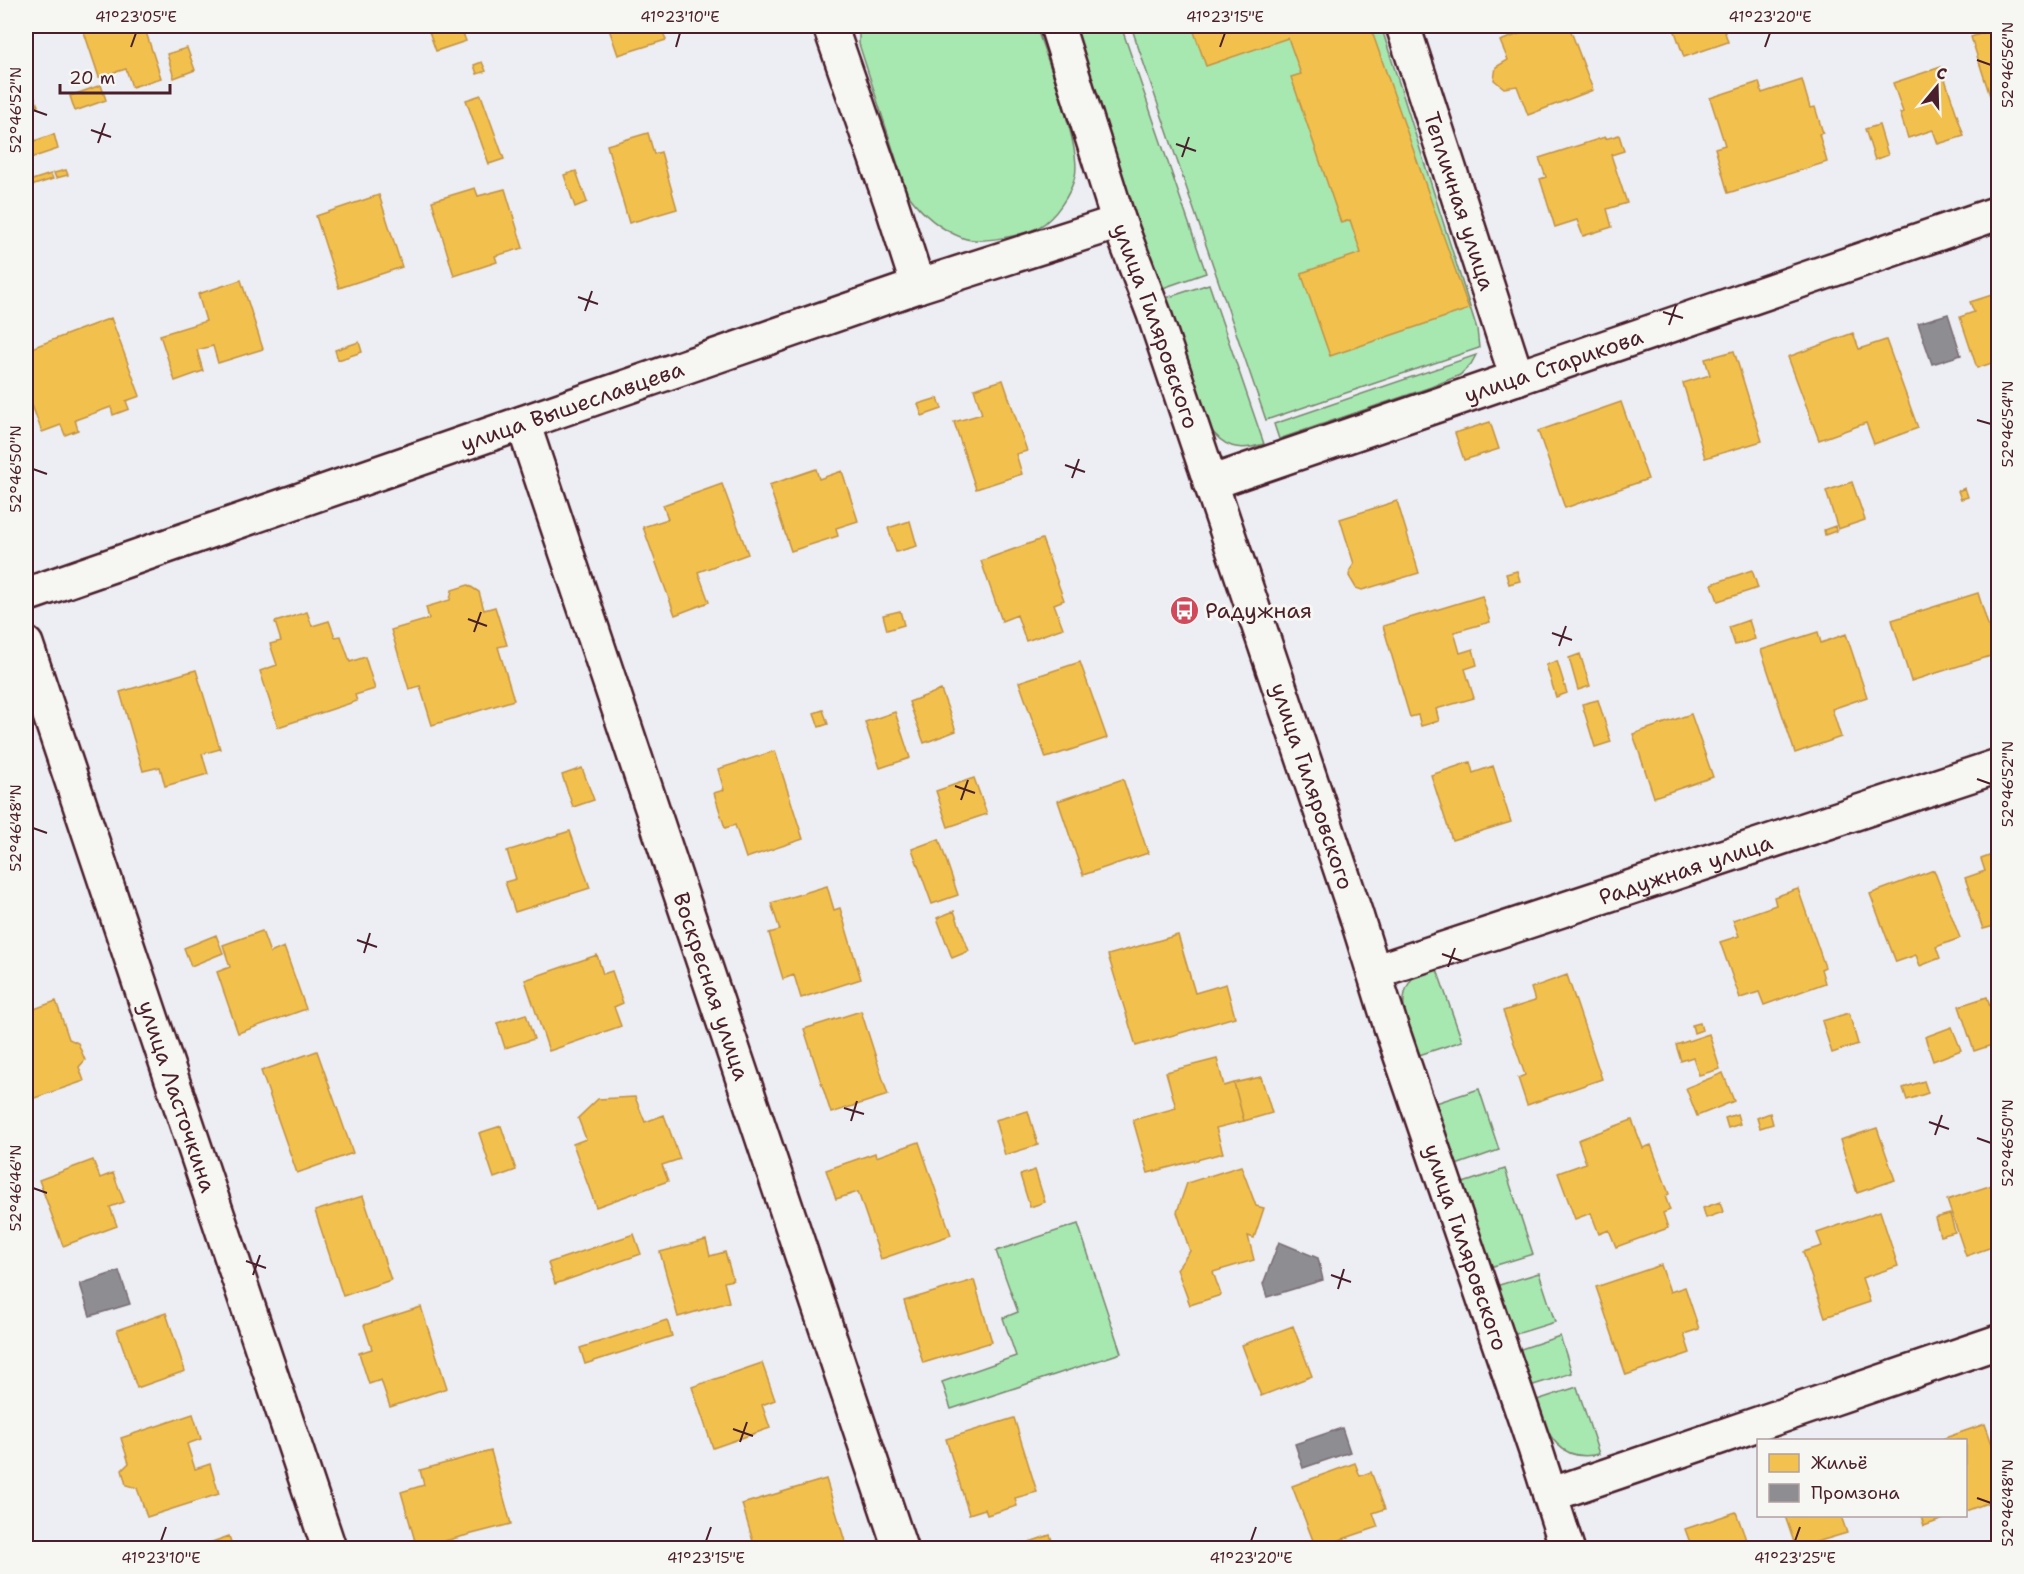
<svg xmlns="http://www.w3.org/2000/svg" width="2024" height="1574" viewBox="0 0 2024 1574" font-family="'Shantell Sans',sans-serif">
<rect width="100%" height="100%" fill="#edeef3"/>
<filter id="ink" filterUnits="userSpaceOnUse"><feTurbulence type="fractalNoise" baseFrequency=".0167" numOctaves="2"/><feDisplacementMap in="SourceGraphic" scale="12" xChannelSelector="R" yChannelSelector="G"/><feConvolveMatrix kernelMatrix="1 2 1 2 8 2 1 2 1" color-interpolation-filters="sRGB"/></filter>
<g filter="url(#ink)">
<path fill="#a7e8b1" stroke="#78846e" stroke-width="1.5" d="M859,26h177c10,31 46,121 39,150 -4,18 -20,42 -36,51 -17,9 -59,17 -76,11 -24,-9 -42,-25 -56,-45l-48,-149z
M1070,26h51l85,247 -46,16z
M1131,26h250l96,303 2,19 -213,72z
M1209,284l55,160c-26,8 -40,4 -56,-18l-45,-127z
M1476,355l-5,9 -11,11 -29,12 -152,52 -5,-15z
M1435,964l27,77 -43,14c-10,-26 -28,-60 -1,-82 5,-3 12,-6 17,-9z
M1479,1089l20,61 -43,15 -20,-62z
M1505,1169l28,85 -43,13 -27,-84z
M1078,1224l43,129 -170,56 -9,-27 74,-26 -13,-38 15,-6 -22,-61z
M1539,1273l16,49 -42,13 -17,-49z
M1560,1336l12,37 -42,13 -12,-36z
M1577,1387l22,67c-41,10 -52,-22 -65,-53z"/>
<path fill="#f2c14e" stroke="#c09044" stroke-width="1.5" d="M82,26h62l17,52 -29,9 -6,-18 -27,8z
M427,26h33l6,15 -30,10z
M608,26h53l5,14 -48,15z
M1192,26h178l99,283 -139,47 -29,-83 60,-20 -11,-33 -9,3 -50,-146 10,-3 -13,-36 -82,28z
M1541,26h28l24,64 -65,25 -11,-29 -13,2 -10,-8 2,-13 12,-7 -8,-19z
M1673,26h50l5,16 -44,15z
M1998,28v68l-7,3 -20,-62z
M187,48l8,22 -21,8 -7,-24z
M482,62l4,9 -9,3 -3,-9z
M1941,67l23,69 -26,8 -5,-14 -25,8 -8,-25 3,-1 -10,-29z
M26,72l12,34 -12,5z
M1802,80l8,28 5,-1 8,26 -4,1 8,28 -99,31 -13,-45 10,-3 -15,-47 49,-16 3,11z
M101,85l5,15 -31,11 -5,-15z
M481,95l23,64 -15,5 -23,-64z
M1879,125l9,30 -13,5 -10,-31z
M648,133l6,21 7,-2 16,57 -48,14 -22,-78z
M54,134l4,15 -30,10 -2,-15z
M1619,135l5,16 -13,4 16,48 -20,6 5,18 -29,9 -6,-16 -22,7 -15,-48 6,-2 -7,-19 66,-21v2z
M66,170l2,5 -12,3 -2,-5z
M576,171l11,31 -12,5 -11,-32z
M51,174l2,5 -22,7 -2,-5z
M475,188l3,8 27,-7 18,59 -28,8 2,6 -43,14 -22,-75z
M379,195l23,72 -63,21 -23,-72z
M26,208l6,18 -6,3z
M241,280l22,69 -45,14 -5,-17 -16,4 6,21 -28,10 -15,-46 46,-14 -8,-27z
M1998,293v68l-21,7 -17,-51 14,-5 -4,-10z
M111,318l29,78 -14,5 3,8 -16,6 -2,-8 -36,13 3,10 -13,5 -4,-10 -19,7 -16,-43v-39z
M1853,333l6,16 27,-9 32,88 -44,16 -8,-21 -47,17 -31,-83z
M359,342l3,10 -24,8 -3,-10z
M1734,351l28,90 -57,17 -22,-75 27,-8 -5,-16z
M1003,380l24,71 -11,3 6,20 -46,15 -22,-67 28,-8 -8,-25z
M938,398l4,11 -20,7 -4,-12z
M1621,402l27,77 -83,29 -27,-77z
M1490,422l9,27 -35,11 -9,-27z
M816,469l3,10 23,-8 16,50 -22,7 2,8 -47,15 -22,-66z
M1852,482l13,38 -27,9 -12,-38z
M722,484l26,70 -50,18 11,30 -34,13 -32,-88 25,-8 -5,-14z
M1965,488l3,9 -7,2 -3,-8z
M1397,501l22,72 -57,17 -6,-2 -7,-12 1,-6 4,-6 -14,-45z
M910,521l7,25 -21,6 -8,-24z
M1835,526l1,5 -11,4 -1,-5z
M1042,539l22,61 -10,4 9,24 -37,13 -9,-26 -15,6 -21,-60z
M1752,570l6,18 -40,13 -6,-17z
M1517,571l3,10 -11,3 -3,-10z
M468,585l11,7 5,18 11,-3 12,38 -9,2 16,53 -82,25 -12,-39 -11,3 -18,-59 38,-11 -3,-12 24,-7 2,-10z
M1978,593l19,61 -86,27 -19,-61z
M1482,596l8,26 -36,10 6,21 13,-4 4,16 -12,4 9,29 -38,11 3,12 -18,5 -3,-11 -8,2 -27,-91z
M900,611l4,14 -17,5 -4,-15z
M307,612l5,14 17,-5 6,16 6,-1 9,26 15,-5 10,32 -20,6 2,6 -79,26 -18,-56 17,-6 -7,-21 11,-3 -6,-19z
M1749,620l6,19 -20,6 -6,-18z
M1818,632l3,11 25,-9 21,63 -35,12 9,28 -46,16 -34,-103z
M1580,654l10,32 -12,4 -9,-32z
M1557,661l10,32 -11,4 -10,-32z
M1080,662l27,76 -61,20 -27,-76z
M196,670l24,79 -18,5 6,20 -43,12 -5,-19 -17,4 -23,-79z
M941,690l15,41 -32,12 -15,-41z
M1598,700l13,42 -16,5 -13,-43z
M823,710l5,14 -9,3 -5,-14z
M895,712l15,46 -30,10 -15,-46z
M1691,714l22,63 -59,20 -21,-63z
M775,751l28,88 -57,19 -11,-33 -10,3 -11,-35 10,-3 -6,-21z
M1470,762l3,11 20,-7 18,56 -59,18 -21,-65z
M582,768l12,32 -21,7 -11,-32z
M974,778l13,36 -39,13 -12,-36z
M1123,779l25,74 -65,22 -25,-74z
M570,831l20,57 -75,24 -10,-30 11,-3 -9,-28z
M939,839l19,56 -26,9 -20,-55z
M1998,844v83v-2l-15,4 -18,-51 20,-7 -4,-12 11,-4 -1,-5z
M1934,870l26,68 -24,9 4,11 -20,8 -4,-11 -20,7 -26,-68z
M827,886l7,24 6,-2 21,71 -60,19 -7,-23 -11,4 -14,-46 11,-3 -9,-27z
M1798,889l27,78 -4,2 4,14 -61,22 -5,-13 -19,6 -20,-56 19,-6 -6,-16 43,-15 -2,-8z
M954,911l15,40 -17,7 -15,-40z
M262,931l8,22 14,-6 22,62 -68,24 -21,-61 13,-5 -7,-22z
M216,935l7,18 -32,13 -7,-18z
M1178,935l17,58 31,-9 9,33 -99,29 -28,-91z
M597,955l6,19 9,-3 11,32 -9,4 7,19 -72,25 -24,-71z
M1567,975l35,104 -75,26 -9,-27 7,-3 -22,-64 32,-10 -4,-13z
M1987,997l11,36v10l-24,8 -15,-45z
M56,1001l13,38 9,4 7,17 -6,7 5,14 -58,20v-62l2,-1 -2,-8v-18z
M861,1011l27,84 -57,18 -27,-84z
M1849,1013l9,31 -26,9 -10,-32z
M526,1014l8,25 -29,9 -8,-25z
M1700,1023l2,7 -8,3 -2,-8z
M1952,1027l9,23 -28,11 -8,-24z
M1709,1034l11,35 -21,6 -6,-18 -12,4 -5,-16z
M317,1051l36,102 -56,20 -36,-102z
M1217,1059l7,27 10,-3 10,38 -28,7 7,25 -75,20 -15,-53 43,-12 -10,-36z
M1723,1073l11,28 -37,15 -11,-28z
M1261,1077l11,36 -28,8 -10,-38z
M1924,1081l4,12 -21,7 -4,-12z
M635,1097l10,25 19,-7 16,44 -18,6 6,16 -72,26 -23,-63 13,-5 -8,-21 20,-19z
M1028,1111l10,34 -33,10 -10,-35z
M1770,1113l3,11 -13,4 -3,-10z
M1737,1114l3,10 -12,4 -3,-10z
M1632,1120l11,28 8,-3 18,49 -4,2 5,14 -7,3 5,15 -52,19 -7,-17 -10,4 -8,-21 -16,6 -17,-46 28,-10 -8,-23z
M501,1126l15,44 -22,8 -15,-45z
M1877,1128l18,52 -38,13 -17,-53z
M919,1142l32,93 -70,24 -23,-67 -22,7 -10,-29 49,-17 1,4z
M93,1160l7,18 13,-5 11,29 -14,5 7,19 -54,20 -24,-66z
M1241,1166l15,40 8,2 -10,30 -6,-2 6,24 -41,12 8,23 -31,10 -13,-36 13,-18 -13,-39 10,-29z
M1035,1170l10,32 -15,5 -10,-32z
M1998,1183v62l-32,11 -19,-56z
M363,1196l28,84 -48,16 -28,-85z
M1720,1202l3,10 -17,6 -3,-10z
M1880,1211l18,55 -36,12 8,24 -45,15 -22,-65 19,-6 -5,-13z
M1950,1214l5,18 -15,4 -5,-18z
M634,1234l7,20 -86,30 -7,-21z
M706,1240l4,16 15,-4 8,28 -9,2 5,20 -51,15 -18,-65z
M1661,1265l9,27 15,-5 14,42 -15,5 6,19 -64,22 -30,-88z
M974,1280l18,62 -69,21 -19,-62z
M421,1307l26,81 -57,19 -9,-27 -12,4 -10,-31 13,-4 -8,-24z
M166,1313l19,58 -48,17 -20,-58z
M667,1320l5,16 -87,28 -5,-16z
M1293,1326l19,50 -51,20 -19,-51z
M762,1363l13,37 -13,5 8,23 -57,20 -21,-61z
M193,1414l8,25 -14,5 8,25 15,-5 9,30 -72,23 -10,-29 -11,-3 -4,-15 7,-7 -8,-25z
M1014,1418l23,74 -22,6 2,8 -30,9 -2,-6 -16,5 -23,-75z
M1985,1424l13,37v27l-4,2 4,9 -32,12v-71h-27z
M491,1451l20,73 -94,24 -16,-56 23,-7 -4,-15z
M1355,1463l5,13 11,-4 14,37 -12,4 5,14 -62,21 -24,-62z
M826,1479l21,69h-92l-13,-44z
M1736,1512l13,36h-57l-7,-19z
M1785,1516h56l6,17 -51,15z
M1921,1516h31l-28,10z
M1050,1535l5,13h-43z
M229,1536l4,12h-38z"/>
<path fill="#8d8d92" stroke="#796c73" stroke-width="1.5" d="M1948,314l13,41 -29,9 -14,-41z
M1279,1242l39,16 5,22 -56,17 -4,-13z
M119,1271l11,33 -40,12 -10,-32z
M1342,1428l8,24 -47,16 -8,-24z"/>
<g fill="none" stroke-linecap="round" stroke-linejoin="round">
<defs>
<g id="minor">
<path d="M830,26l60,173 28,87"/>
<path id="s1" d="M1057,26l62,196 35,92 202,601 35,112 144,421 32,100"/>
<path id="s2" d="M1403,26l114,352"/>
<path id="s3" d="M523,423l377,1125"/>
<path id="s4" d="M1210,483l788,-270"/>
<path id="s5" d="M26,595l892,-309 201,-64"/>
<path id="s6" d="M26,644l303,904"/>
<path id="s7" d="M1374,972l624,-206"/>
<path d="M1550,1495l448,-153"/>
</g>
</defs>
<use href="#minor" stroke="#4a1f2b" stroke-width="38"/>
<use href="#minor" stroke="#f6f6f2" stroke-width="33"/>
</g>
</g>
<path fill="none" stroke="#4a1f2b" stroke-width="2" d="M131,47l5,-14M676,47l4,-14M1220,47l5,-14M1765,47l5,-14M1977,60l14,5M33,110l14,5M91,130l20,7M98,143l7,-20M1176,144l20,7M1182,157l7,-20M578,297l20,7M585,311l7,-20M1663,312l20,6M1669,325l7,-20M1977,420l14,4M1065,465l20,7M33,469l14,5M1072,478l7,-19M468,619l19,7M474,632l7,-20M1552,633l20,7M1559,646l7,-20M1977,779l14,5M955,786l20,7M961,800l7,-20M33,828l14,5M357,940l20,7M364,953l6,-20M1442,954l20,7M1448,967l7,-19M844,1108l20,6M851,1121l6,-20M1929,1122l20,7M1935,1135l7,-20M1977,1138l14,5M33,1188l14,5M246,1261l20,7M253,1275l7,-20M1331,1275l20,7M1338,1289l6,-20M733,1429l20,7M740,1442l7,-20M1977,1498l14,5M161,1541l5,-14M706,1541l5,-14M1251,1541l5,-14M1795,1541l5,-14"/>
<defs>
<symbol id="bus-disc" viewBox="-11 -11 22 22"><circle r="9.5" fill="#d1495b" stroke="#f6f6f2"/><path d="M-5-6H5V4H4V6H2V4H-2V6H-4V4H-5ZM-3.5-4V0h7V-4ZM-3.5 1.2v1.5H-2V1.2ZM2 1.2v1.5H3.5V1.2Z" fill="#fff"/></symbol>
</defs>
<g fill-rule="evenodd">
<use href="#bus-disc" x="1168" y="594" width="33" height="33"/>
</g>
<g text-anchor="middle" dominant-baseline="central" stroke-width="6" stroke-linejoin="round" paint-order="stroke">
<g font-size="22" fill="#4a1f2b" stroke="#f6f6f2">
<text stroke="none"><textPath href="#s2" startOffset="184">Тепличная улица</textPath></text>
<text stroke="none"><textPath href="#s1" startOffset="316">улица Гиляровского</textPath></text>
<text stroke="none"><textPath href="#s4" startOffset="363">улица Старикова</textPath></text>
<text stroke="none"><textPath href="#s5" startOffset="578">улица Вышеславцева</textPath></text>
<text stroke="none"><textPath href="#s1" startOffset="802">улица Гиляровского</textPath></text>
<text stroke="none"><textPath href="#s7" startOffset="328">Радужная улица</textPath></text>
<text stroke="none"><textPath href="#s3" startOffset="594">Воскресная улица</textPath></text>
<text stroke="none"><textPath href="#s6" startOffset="477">улица Ласточкина</textPath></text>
<text stroke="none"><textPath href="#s1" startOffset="1288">улица Гиляровского</textPath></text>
</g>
<g font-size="22" fill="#4a1f2b" stroke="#f6f6f2" text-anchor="start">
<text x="1205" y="610">Радужная</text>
</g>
</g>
<rect width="2024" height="1574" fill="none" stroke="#f6f6f2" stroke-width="66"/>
<rect x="1757" y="1439" width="210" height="78" fill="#f6f6f2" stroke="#b1a0a2" stroke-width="1.5"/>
<rect x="1769" y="1454" width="30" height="18" fill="#f2c14e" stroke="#b1a0a2" stroke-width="1.5"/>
<text x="1811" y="1469" font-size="18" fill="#4a1f2b">Жильё</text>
<rect x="1769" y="1484" width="30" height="18" fill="#8d8d92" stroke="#b1a0a2" stroke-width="1.5"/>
<text x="1811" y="1499" font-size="18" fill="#4a1f2b">Промзона</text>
<g transform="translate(1937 87) rotate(19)" stroke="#f6f6f2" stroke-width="4.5" paint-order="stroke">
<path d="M0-4.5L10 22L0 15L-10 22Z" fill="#4a1f2b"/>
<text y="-9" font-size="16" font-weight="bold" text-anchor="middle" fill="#4a1f2b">С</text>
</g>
<path d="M60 84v9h110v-9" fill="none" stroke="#4a1f2b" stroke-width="3"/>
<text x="69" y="84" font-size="18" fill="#4a1f2b" stroke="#f6f6f2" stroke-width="4.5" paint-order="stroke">20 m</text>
<rect x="33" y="33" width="1958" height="1508" fill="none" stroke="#4a1f2b" stroke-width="2"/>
<g font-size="15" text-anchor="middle" fill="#4a1f2b">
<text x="136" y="22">41°23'05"E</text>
<text x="680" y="22">41°23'10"E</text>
<text x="1225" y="22">41°23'15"E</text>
<text x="1770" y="22">41°23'20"E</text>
<text transform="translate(2008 65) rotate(-90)" y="5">52°46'56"N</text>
<text transform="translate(16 110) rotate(-90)" y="5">52°46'52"N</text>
<text transform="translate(2008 424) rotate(-90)" y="5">52°46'54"N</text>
<text transform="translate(16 469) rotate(-90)" y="5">52°46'50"N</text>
<text transform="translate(2008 784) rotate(-90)" y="5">52°46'52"N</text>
<text transform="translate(16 828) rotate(-90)" y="5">52°46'48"N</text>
<text transform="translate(2008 1143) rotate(-90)" y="5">52°46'50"N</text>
<text transform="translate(16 1188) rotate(-90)" y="5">52°46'46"N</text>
<text transform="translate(2008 1503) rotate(-90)" y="5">52°46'48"N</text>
<text x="161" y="1563">41°23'10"E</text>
<text x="706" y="1563">41°23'15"E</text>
<text x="1251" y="1563">41°23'20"E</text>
<text x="1795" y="1563">41°23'25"E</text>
</g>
</svg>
